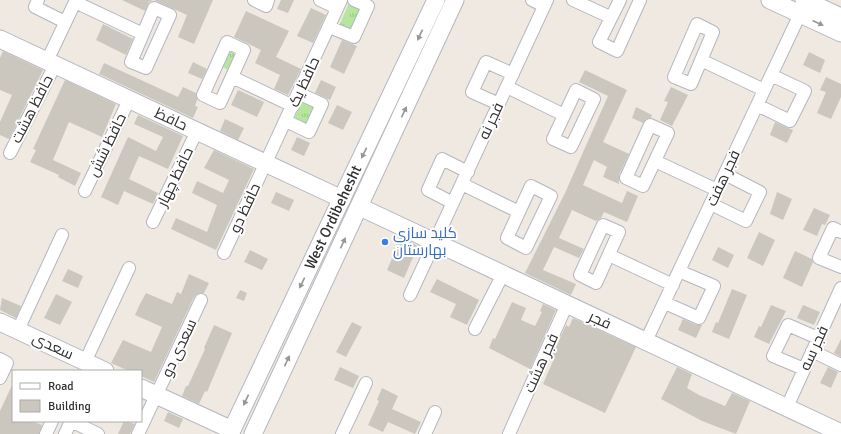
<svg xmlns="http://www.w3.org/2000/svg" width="841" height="434" viewBox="0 0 841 434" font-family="Signika,Cairo,sans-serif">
<defs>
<pattern id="grass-tufts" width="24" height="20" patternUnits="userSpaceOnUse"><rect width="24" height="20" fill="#b6e59e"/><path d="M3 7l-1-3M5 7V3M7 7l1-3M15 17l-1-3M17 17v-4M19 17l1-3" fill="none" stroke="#9dc588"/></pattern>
</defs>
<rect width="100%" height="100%" fill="#efe9e1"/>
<path fill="url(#grass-tufts)" d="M349,3l15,6 -11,23 -14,-6z
M230,51l6,4 -6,16 -7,-4z
M303,99l15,7 -11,22 -14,-7z"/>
<path fill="#cbc7bf" d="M122,0h31l-4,2 -4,9z
M154,0h59l-19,44 -16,-7 9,-22z
M281,0h13l-6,13 -11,-4z
M311,8l15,7 -13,28 -16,-7z
M246,11l43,20 -13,26 25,12 -13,26 -14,-6 6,-14 -25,-12 6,-13 -27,-13z
M103,24l30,15 -7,16 -30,-15z
M342,40l15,6 -13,28 -14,-7z
M3,51l40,19 -34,69 -9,-4v-13l12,-27 -12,-5v-32z
M809,52l16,8 -5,13 -17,-8z
M193,62l14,7 -5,10 -14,-6z
M104,63l74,34 5,-10 13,6 1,7 -2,6 3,1 -5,11 -94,-44z
M585,70l42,20 -24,52 26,12 -10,21v9l-16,-7 4,-10 -13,-7 -11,25 39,18 5,-12 11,5 -11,26 -23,-10 -3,6 -5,3 -24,-11 -13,28 25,11 -5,9 -25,-11 -11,23 33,14 -5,11 -46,-22 40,-80 43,-97 -29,-14z
M826,77l15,7v13l-10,22 -14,-6 9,-21 -6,-2z
M65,80l51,24 -14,33 -33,-15 -16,38 28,13 -6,13 -17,-9 1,-2 -29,-13 6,-12 -3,-1z
M321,80l15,7 -6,13 -15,-7z
M671,87l17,8 -16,31 -12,-6 8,-18 -4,-1z
M238,90l26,12 -7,15 -26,-12z
M337,105l15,7 -9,18 -15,-7z
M636,107l16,8 -1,3 -5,1 -3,4 -11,-5z
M138,115l45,21 -15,33 -29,-13 -7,16 -3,7 29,14 -5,11 -29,-13 -6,14 -17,-8 27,-60 28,14 7,-14 -29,-13z
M225,119l19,9 -6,12 -18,-9z
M775,122l18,8 -6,13 -17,-8z
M297,137l13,6 -6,13 -13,-6z
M214,150l40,19 -38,81 -45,-21 5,-11 31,14 10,-27 -25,-12 5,-12 26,12 6,-13 -25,-12z
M276,192l18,8 -5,11 -18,-8z
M777,192l15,7 -9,21 -13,-6z
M814,208l16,7 -5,10 -3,-1 -5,12 -14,-6z
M759,232l16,8 -12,26 -16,-8z
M400,237l18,9 -14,32 -17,-8 11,-25 -2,-1z
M718,247l16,8 -6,13 -16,-8z
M250,250l18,9 -6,11 -18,-8z
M795,251l17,8 1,3 -11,25 -19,-9z
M68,269l15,7 -5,12 -16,-7z
M189,274l20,9 -5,10h-4l-6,4 -40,85 -13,-6v-5h-12l-18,-8 12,-23 28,12 11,-25 -27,-12 5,-11 6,-11 26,11 5,-12 4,2z
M437,279l42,21 -12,25 -17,-8 6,-13 -26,-12z
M732,289l15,6 -18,44 -17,-7 4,-10 2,1z
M240,290l7,3 -3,8 -8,-3z
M56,294l16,8 -12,23 -16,-7z
M2,298l19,8 -5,12 -16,-8z
M512,302l14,6 -5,12 14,6 7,-14 -2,-1 3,-7 13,6 -26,59 -41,-21 4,-10 2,1z
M771,305l15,6 -17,33 -15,-7 5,-11 2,1z
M803,305l17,7 -6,13 -17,-7z
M573,318l63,29 -31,66 -62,-29 10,-23 -3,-1 16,-35 3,2z
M683,319l13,6h6l-6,13 -18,-8z
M352,322l10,5 -16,30 -10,-5z
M214,325l18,8 -25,59 -2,-1 -6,13 -17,-8 4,-10h2l17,-37 -1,-1z
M841,339v18l-7,-4z
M340,367l19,9 -6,12 -19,-8z
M677,367l15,7 -5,14 12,7 26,11 7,-13 18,8 -14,33 -34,-13 -41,-22z
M828,367l10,5 -7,16 -11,-5z
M13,383v38h19l10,4 -3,9h-39v-23z
M382,388l16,8 -6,13 29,13 -6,12 -27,-12 -5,10 -15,-7 11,-24 -2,-1z
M168,412l15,7 -4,9 -15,-7z
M124,421l11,3 -5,10h-12z"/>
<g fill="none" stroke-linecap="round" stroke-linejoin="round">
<defs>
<path id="street" d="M38,0l-3,7 30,15
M254,0l12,6 2,-6
M320,0l17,8
M532,0l12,6
M573,0l37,17
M620,0l-21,42 18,9 23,-51
M75,2l68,32
M154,8l16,7 -24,53 -15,-6z
M697,24l16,8 -22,52 -17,-7z
M329,27l25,10 14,-31 -14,-6
M227,42l17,8 -24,53 -17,-8z
M701,60l63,30
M47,61l29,-61
M232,77l61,29
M507,87l57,28
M576,90l18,9 -23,48 -18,-8z
M499,104l-27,-12 14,-30 27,12
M757,105l33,16 15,-30 -34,-16
M286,121l23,11 13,-28 -24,-11
M650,125l18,8 -25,53 -17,-8z
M10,153l45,-88
M655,161l62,29
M462,184l57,28
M531,186l20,10 -25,52 -19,-10z
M85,191l44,-91
M453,203l-25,-13 14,-31 26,13
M711,204l35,17 14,-29 -35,-18
M153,222l44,-91
M603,225l16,7 -23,51 -16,-8z
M841,232l-8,-4 -14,30 22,9
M224,253l117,-253
M609,255l64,30
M410,295l137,-295
M665,303l34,15 15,-32 -35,-15
M475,329l28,-55
M18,330l44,-95
M646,341l154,-327
M812,351l29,14
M0,359l7,4 -7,15
M85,362l44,-94
M804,369l-31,-13 15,-31 30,13
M787,407l54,-119
M71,421l27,13
M46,434l6,-13
M65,434l6,-13
M138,434l63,-134
M342,434l24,-51
M425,434l10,-22
M509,434l58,-130"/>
<g id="secondary">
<path d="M770,0l71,33"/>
<path d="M804,0l37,17"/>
<path d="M0,39l342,160"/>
<path d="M360,207l481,226"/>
<path d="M0,322l105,49"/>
<path d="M141,388l91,42"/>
<path id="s1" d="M230,434l206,-434"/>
<path d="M253,434l202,-434"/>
</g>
</defs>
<use href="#street" stroke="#b4b7c1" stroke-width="14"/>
<use href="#secondary" stroke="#b4b7c1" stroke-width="19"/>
<use href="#street" stroke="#fff" stroke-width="12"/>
<use href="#secondary" stroke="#fff" stroke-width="17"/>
</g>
<defs><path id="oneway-solid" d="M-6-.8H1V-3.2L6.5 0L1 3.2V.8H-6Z"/></defs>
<g fill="#969696">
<use href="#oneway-solid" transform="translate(818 23) rotate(25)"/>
<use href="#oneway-solid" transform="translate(420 35) rotate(115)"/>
<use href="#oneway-solid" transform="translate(404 112) rotate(-65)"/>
<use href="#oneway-solid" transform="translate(364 153) rotate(116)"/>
<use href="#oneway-solid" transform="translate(343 243) rotate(-65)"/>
<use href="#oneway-solid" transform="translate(302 283) rotate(116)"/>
<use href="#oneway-solid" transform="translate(287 361) rotate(-65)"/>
<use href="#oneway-solid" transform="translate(246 400) rotate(115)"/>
</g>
<circle fill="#3f7fe0" stroke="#fff" stroke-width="1.5" cx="385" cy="242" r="4"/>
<g text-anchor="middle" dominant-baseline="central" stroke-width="4" stroke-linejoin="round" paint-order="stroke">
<g font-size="15" fill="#2e2e2e" stroke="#fff">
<text transform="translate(304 82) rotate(-65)">حافظ یک</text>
<text transform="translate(32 109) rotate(-63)">حافظ هشت</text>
<text transform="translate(171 119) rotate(25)">حافظ</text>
<text transform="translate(491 121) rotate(-65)">فجر نه</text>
<text transform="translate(107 145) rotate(-64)">حافظ شش</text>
<text transform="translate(175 177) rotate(-64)">حافظ چهار</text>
<text transform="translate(723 178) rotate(-65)">فجر هفت</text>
<text transform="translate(245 208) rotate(-65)">حافظ دو</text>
<text stroke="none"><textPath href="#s1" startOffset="240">West Ordibehesht</textPath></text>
<text transform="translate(600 320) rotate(25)">فجر</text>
<text transform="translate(53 346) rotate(25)">سعدی</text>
<text transform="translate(179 348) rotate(-65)">سعدی دو</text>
<text transform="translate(814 348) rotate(-65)">فجر سه</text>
<text transform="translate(541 363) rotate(-66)">فجر هشت</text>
</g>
<g font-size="15" fill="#366cbe" stroke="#fff" text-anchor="start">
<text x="393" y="233">کلید سازی<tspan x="393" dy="17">بهارستان</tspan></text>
</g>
</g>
<rect x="12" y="370" width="130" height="52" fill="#ffffff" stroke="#ababab"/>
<rect x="20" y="383" width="20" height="6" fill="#ffffff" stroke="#ababab"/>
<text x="48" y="390" font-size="12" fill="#2e2e2e">Road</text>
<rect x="20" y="400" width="20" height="12" fill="#cbc7bf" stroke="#ababab"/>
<text x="48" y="410" font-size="12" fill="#2e2e2e">Building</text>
</svg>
